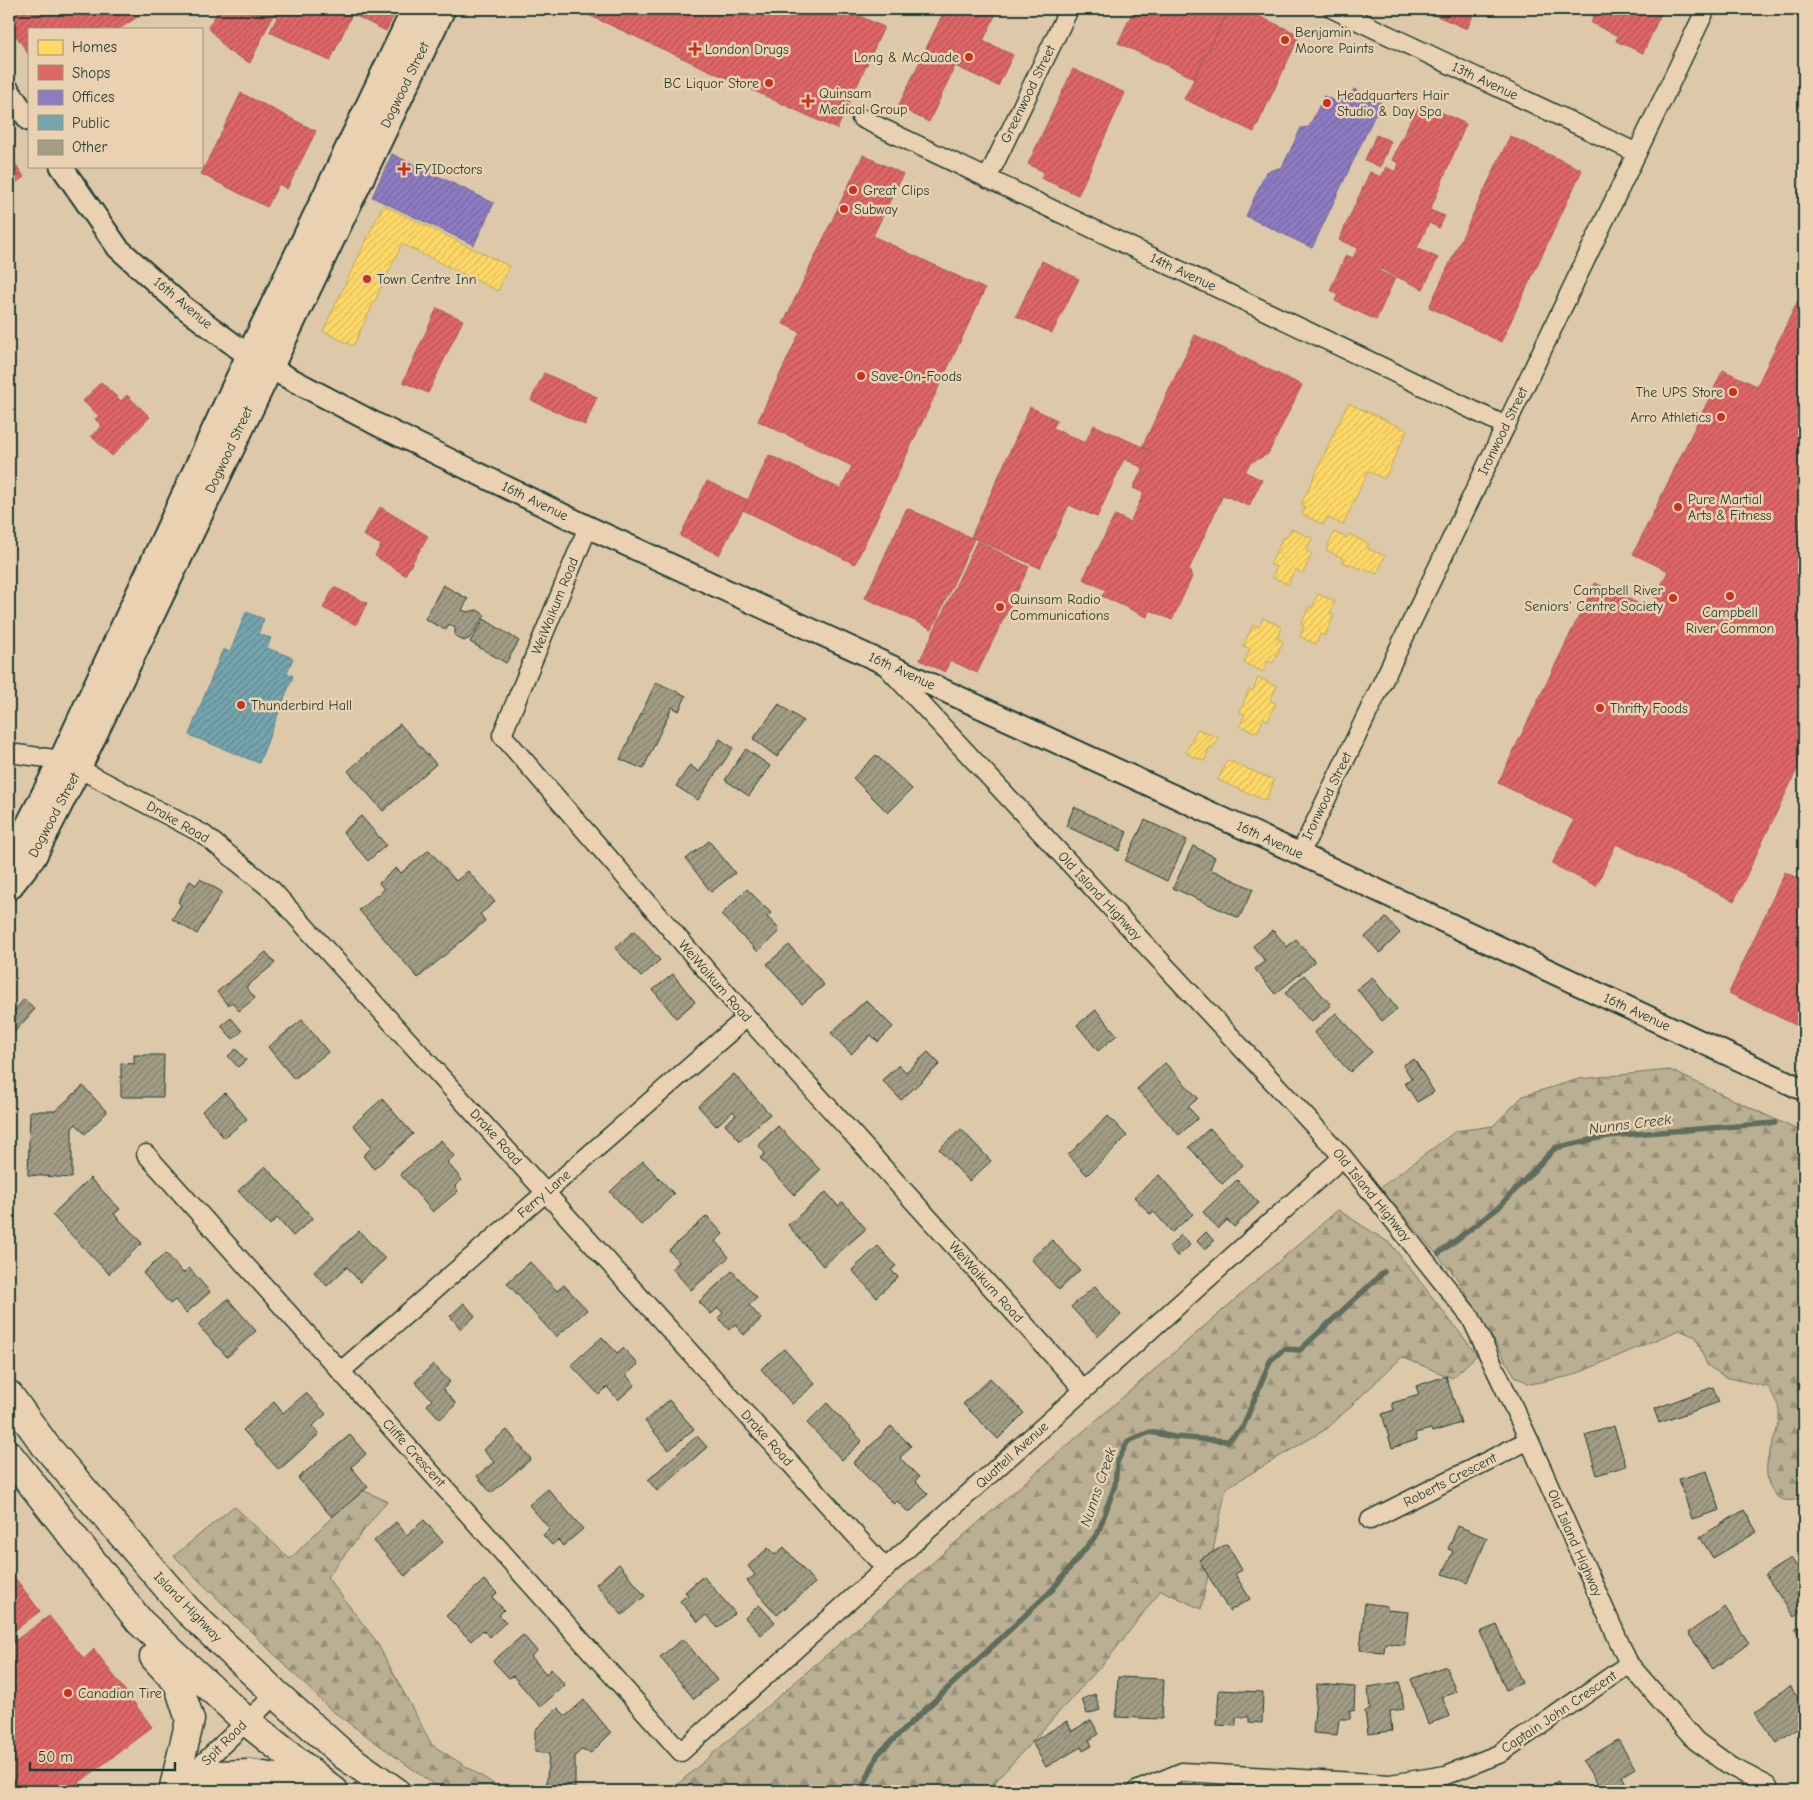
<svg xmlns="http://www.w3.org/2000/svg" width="1813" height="1800" viewBox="0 0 1813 1800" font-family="'Comic Neue',sans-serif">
<defs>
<pattern id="forest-firs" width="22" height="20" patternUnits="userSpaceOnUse" patternTransform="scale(1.25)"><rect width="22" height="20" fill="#baaf93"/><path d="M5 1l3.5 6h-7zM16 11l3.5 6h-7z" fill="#979079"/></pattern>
<pattern id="homes-hatch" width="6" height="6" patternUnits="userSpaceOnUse" patternTransform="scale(1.25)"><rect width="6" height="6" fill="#ffd966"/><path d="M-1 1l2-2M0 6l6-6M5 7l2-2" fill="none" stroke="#dabb59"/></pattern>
<pattern id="shops-hatch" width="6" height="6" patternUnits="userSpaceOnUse" patternTransform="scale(1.25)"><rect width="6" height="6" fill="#e06666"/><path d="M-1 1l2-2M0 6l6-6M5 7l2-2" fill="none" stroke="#b55555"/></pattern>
<pattern id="offices-hatch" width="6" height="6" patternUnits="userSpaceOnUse" patternTransform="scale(1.25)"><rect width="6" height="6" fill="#8e7cc3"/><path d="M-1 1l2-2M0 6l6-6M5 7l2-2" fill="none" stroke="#73679f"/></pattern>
<pattern id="public-hatch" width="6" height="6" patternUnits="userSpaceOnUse" patternTransform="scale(1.25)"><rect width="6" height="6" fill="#76a5af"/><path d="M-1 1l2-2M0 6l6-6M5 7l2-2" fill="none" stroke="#60888f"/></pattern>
<pattern id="building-hatch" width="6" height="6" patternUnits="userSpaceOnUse" patternTransform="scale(1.25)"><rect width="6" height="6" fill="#a39d85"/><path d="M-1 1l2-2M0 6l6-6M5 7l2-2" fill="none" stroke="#84816e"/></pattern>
</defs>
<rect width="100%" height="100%" fill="#ddc8aa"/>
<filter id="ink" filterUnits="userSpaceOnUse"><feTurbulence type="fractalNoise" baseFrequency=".02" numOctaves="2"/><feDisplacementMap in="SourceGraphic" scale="10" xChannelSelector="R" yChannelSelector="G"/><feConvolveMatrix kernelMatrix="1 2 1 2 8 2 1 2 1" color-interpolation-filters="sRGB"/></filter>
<g filter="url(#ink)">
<path fill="url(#forest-firs)" stroke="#6c7664" d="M1670,1070l134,63v356l-6,10c-23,7 -33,-13 -31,-35 1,-16 14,-34 12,-53 0,-7 -7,-17 -11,-24l-43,-10 -18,-12 -11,-28 -17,-7 -108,46 -41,8 -15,-8 -59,-99 -76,-89 76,-57 37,-5 30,-30 56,-17z
M1338,1210l53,34 86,111 -25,23 -50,-21 -74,71 -102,60 -25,121 -40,-19 -50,65 -116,127v9h-325z
M360,1489l27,12 -60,76 49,64 56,104 73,46h-62l-112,-81 -157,-154 60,-50 56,53z"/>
<path fill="url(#homes-hatch)" stroke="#bcaa57" d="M383,205l126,61 -11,25 -96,-47 -49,102 -30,-15z
M1348,403l59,27 -22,49 -17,-8 -25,54 -16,-8 -3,8 -22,-11 3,-7 -4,-2z
M1291,529l21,9 -6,13 6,3 -9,19 -8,-3 -7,14 -16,-7 5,-10 -7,-2 13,-28 3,1z
M1334,532l13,6 2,-4 20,10 -2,4 18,8 -8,18 -35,-12 2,-3 -18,-9z
M1318,594l17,7 -5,12 4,2 -9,21 -5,-2 -4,10 -16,-7 4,-11 -3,-1 8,-19 3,2z
M1263,618l19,9 -5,11 6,3 -10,22 -5,-2 -5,11 -19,-9 6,-14 -7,-3 10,-21 6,2z
M1258,678l19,8 -7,15 6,2 -8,18 -4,-3 -7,15 -17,-7 5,-12 -5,-2 9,-23 4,2z
M1197,729l21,9 -5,11 -3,-2 -6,14 -18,-8z
M1227,760l47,20 -8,21 -48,-21z"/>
<path fill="url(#shops-hatch)" stroke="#a65a57" d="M9,9h129l4,5 -23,15h-90v26l-20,-30z
M220,9h56l-26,54 -22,-12 -20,-24z
M281,9h116l-11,22 -34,-17 -22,47 -60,-29z
M586,9h258l40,18 -47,102 -253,-116z
M945,9h53l-15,32 30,14 -15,31 -43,-20 -26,56 -31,-15z
M1134,9h87l6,3 -33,66 -76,-35z
M1229,9h14l57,26 -46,97 -70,-33z
M1421,9h55l-9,20z
M1578,9h78l6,2 -19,42 -27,-12 2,-5 -27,-13 3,-7z
M1073,69l52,24 -47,102 -37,-17 3,-6 -16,-8z
M241,93l75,38 -29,58 -8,-5 -12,23 -66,-33z
M1426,105l40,19 -36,86 15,6 -6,12 -10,-5 -12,25 21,10 -15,31 -43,-20 -1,2 16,7 -19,42 -41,-19 3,-7 -8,-4 16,-35 7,3 5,-10 -19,-8 31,-68 11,5 5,-10 10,5 3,-9 -7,-3 24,-52 7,3z
M1376,135l15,6 -11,26 -15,-7z
M1510,136l72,34 -81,172 -72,-35z
M9,154l15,23 -15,11z
M863,155l40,19 -30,62 112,53 -130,275 -112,-54 26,-55 72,34 11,-23 -94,-45 42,-89 -17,-8z
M1042,261l37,18 -27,54 -36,-17z
M1804,288v467l-70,146 -118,-57 -20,42 -44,-22 22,-44 -76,-37 97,-200 55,26 18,-38 -35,-17 90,-184 34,16z
M437,308l26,12 -35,73 -25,-11z
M1195,335l107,50 -34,69 -18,9 -5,9 17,8 -13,26 -26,-11 -34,74 3,8 -20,43 -22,-10 -3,7 -45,-21 4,-6 -23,-11 32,-64 15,7 14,-29 -11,-5 18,-37 -9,-4z
M544,373l53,24 -12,28 -54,-25z
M101,382l20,19 6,-6 23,22 -38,39 -21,-20 11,-10 -7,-7 4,-3 -16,-15z
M1030,407l27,13 -4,8 32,15 9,-18 57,26 -8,17 -19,-9 -27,58 -28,-12 -29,63 -69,-31z
M707,481l41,19 -29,55 -39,-19z
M380,507l48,29 -23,39 -30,-19 6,-11 -18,-10z
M907,508l67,31 -42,90 -67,-31z
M977,541l52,26 -52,106 -27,-13 -5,12 -25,-12z
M334,587l33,16 -11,22 -33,-17z
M1785,872l19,9v148l-75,-36z
M9,1570l31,41 -31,24z
M49,1616l35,43 10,-10 58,78 -84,64h-59v-146z"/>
<path fill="url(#offices-hatch)" stroke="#6d6998" d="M1354,89l27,13 -69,146 -66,-32 20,-44 16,-5 19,-39 8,-1 15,-31 15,7 2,-6 7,4z
M392,154l102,49 -20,42 -102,-48z"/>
<path fill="url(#public-hatch)" stroke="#5c868a" d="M246,612l18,7 -6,15 13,4 -4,10 26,10 -6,15 6,3 -34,87 -70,-28 34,-86 7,3z"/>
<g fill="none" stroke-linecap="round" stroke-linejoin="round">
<path stroke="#606d5d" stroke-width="5.5" d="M1439,1253l59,-45 57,-60 53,-12 167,-13
M861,1791l17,-37 174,-164 46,-57 17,-48 2,-23 11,-21 22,-9 24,5 54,4 15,-14 27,-66 14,-12 16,1 84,-78"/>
</g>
<path fill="url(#building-hatch)" stroke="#1f3d34" d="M443,585l25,14 -6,11 5,2 10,-2 8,5 -15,23 -6,3 -9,-5v-8l-6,-4 -3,6 -21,-11z
M484,619l35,22 -13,22 -36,-21z
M656,682l30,14 -7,15 -7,-4 -29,62 -23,-10z
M779,704l24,17 -26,36 -24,-18z
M400,724l36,40 -53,47 -35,-40z
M720,739l13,9 -35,52 -22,-14 14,-21 9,7z
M746,749l24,17 -21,30 -24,-16z
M876,755l36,34 -24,24 -35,-35z
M1074,807l53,25 -8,19 -53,-25z
M361,816l25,29 -18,16 -25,-29z
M1145,820l42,20 -20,41 -42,-20z
M709,841l26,32 -24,19 -25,-33z
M1193,846l22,11 -5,12 43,20 -14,29 -66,-30z
M429,850l27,31 12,-10 27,31 -15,12 5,7 -67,57 -59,-68 25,-21 -5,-6 17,-15 5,5z
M200,879l22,13 -25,42 -25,-15 9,-14 -3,-3 12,-21 6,4z
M747,889l24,24 -4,4 13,13 -22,22 -37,-37z
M1386,918l14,15 -20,20 -15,-16z
M1273,930l14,17 9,-8 19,23 -40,32 -20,-25 10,-8 -12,-15z
M634,931l26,29 -19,17 -26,-29z
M789,945l35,40 -22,19 -35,-40z
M266,952l9,11 -29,24 9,11 -16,13 -7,-9 -4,3 -11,-13z
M673,974l22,28 -19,16 -23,-28z
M1304,975l27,30 -20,17 -26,-29z
M1372,977l25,32 -15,12 -25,-32z
M24,999l11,10 -26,29v-21z
M866,1000l27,27 -15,15 -7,-7 -20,19 -20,-21z
M1096,1010l21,25 -19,16 -21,-26z
M1336,1013l36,39 -22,20 -36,-39z
M231,1018l11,13 -9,8 -12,-13z
M302,1020l26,32 -34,27 -26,-32z
M236,1049l10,11 -8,7 -10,-11z
M928,1052l12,12 -39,36 -19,-20 17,-15 7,7z
M134,1055h30l-1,42h-42v-34l13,1z
M1414,1059l20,33 -17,10 -12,-19 7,-4 -9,-14z
M1165,1063l33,35 -10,9 10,11 -19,17 -42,-46z
M734,1074l36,40 -30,27 -15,-17 11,-9 -3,-4 -17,15 -18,-20z
M83,1086l24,26 -22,22 -9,-10 -4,4v50l-44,-3 2,-64h25z
M225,1093l22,26 -23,19 -22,-27z
M382,1099l31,35 -39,35 -11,-13 9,-9 -19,-22z
M1108,1116l19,20 -40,39 -19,-20z
M778,1126l42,44 -26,25 -34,-37 5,-5 -7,-8z
M1210,1128l33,37 -21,19 -33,-37z
M961,1129l30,32 -22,20 -30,-32z
M441,1140l13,16 -7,6 15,18 -7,6 3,5 -25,21 -33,-38z
M643,1161l31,33 -33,31 -31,-33z
M265,1166l48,52 -20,18 -16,-18 -7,7 -32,-34z
M1159,1175l34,39 -21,18 -18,-20 -4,2 -16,-17z
M90,1178l30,31 -6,5 28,29 -33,31 -57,-59z
M1237,1180l22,23 -25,24 -7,-7 -9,9 -15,-17z
M826,1192l12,14 5,-4 23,27 -43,37 -35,-41z
M707,1216l16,18 -8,7 14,16 -38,33 -19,-22 7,-6 -10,-12z
M359,1231l26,28 -25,23 -13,-15 -20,19 -13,-14z
M1206,1232l8,9 -9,9 -8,-9z
M1181,1235l9,10 -12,12 -9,-10z
M1052,1240l28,30 -21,20 -28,-31z
M878,1246l18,20 -5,4 7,7 -22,20 -24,-27z
M166,1253l17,20 6,-5 21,24 -24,21 -11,-13 -5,4 -27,-31z
M530,1262l27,29 7,-6 23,25 -31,27 -49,-54z
M732,1271l25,27 -8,7 12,14 -17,16 -9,-11 -6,6 -11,-12 5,-5 -5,-5 -7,6 -12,-12z
M1095,1286l26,29 -23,21 -27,-29z
M228,1299l28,32 -29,26 -29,-32z
M464,1303l11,13 -14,13 -11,-13z
M602,1337l15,16 6,-5 15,16 -12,11 9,10 -17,15 -11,-13 -8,8 -28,-30z
M784,1349l31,35 -23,20 -31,-35z
M433,1364l17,18 -7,7 13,15 -16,15 -13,-14 5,-5 -17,-18z
M1446,1376l15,47 -29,9 -1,-3 -16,4 2,7 -25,8 -10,-34 12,-4 -2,-7 27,-8 -3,-9z
M990,1378l34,35 -26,26 -35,-35z
M1713,1387l6,15 -60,21 -5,-14z
M306,1393l20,21 -14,12 7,8 -40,36 -36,-40 31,-28 9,11z
M669,1400l25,29 -25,21 -24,-29z
M827,1403l35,38 -20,19 -35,-37z
M891,1426l20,20 -11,12 19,19 -4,4 13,13 -19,19 -12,-12 -3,3 -41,-41z
M1614,1426l12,40 -29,9 -12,-40z
M507,1430l24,29 -40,34 -14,-17 17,-14 -11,-12z
M350,1435l16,19 -15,13 17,20 -36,30 -34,-39z
M697,1436l10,11 -50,44 -9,-11z
M1707,1471l13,39 -28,9 -13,-40z
M548,1489l35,40 -20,17 -5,-6 -6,5 -9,-10 7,-6 -21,-24z
M1744,1510l13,22 -44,26 -13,-21z
M424,1520l19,22 -38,34 -31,-35 22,-19 11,13z
M1458,1526l29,12 -19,45 -25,-9 10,-23 -5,-2z
M1227,1544l15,26 -7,4 15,25 -21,12 -30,-51z
M784,1547l31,36 -38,32 -30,-34 8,-6 -7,-9 20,-18 7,7z
M1791,1558l13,19v32l-10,8 -29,-42z
M619,1564l26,32 -23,19 -26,-31z
M703,1576l32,37 -17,15 -12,-13 -8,7 -18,-21 8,-6 -3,-3z
M484,1580l13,13 -5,4 12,13 -5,5 7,7 -16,15 -7,-7 -12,11 -25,-25z
M1365,1603l22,3v4l21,2 -4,33 -19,-2 -1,9 -24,-2z
M759,1605l16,17 -14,13 -16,-17z
M1725,1607l24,36 -36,26 -25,-36z
M1804,1623v18l-9,-11z
M1497,1625l25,58 -16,7 -26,-58z
M523,1635l14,16 -6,5 15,18 5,-5 14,16 -25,22 -27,-31 -4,2 -16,-17z
M683,1639l34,41 -23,19 -34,-42z
M1446,1666l10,26 -14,5 8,19 -22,8 -17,-45z
M1118,1677l46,2 -2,40 -46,-2z
M1400,1682l4,27 -14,2 2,20 -24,3 -3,-23 5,-1 -2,-23z
M1317,1684l38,3 -1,24 -4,-1v9h-11l-2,16 -24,-2z
M1789,1686l15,20v16l-27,21 -23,-30z
M1219,1690l44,2 -1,31 -13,-1v-5h-13v9l-19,-1z
M1095,1694l5,16 -13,4 -5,-15z
M584,1700l27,33 -20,20 -10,-3 -6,6v35h-29l3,-37 -14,-2v-22l23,-22 8,8z
M1091,1720l8,14 -10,6 3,6 -9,5 -2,-4 -35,20 -14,-25 35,-21 5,10z
M1618,1740l17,28 -13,8 6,11 -7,4h-19l-19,-30z
M1558,1782l5,9h-23z"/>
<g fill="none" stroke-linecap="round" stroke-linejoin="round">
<defs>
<path id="minor" d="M1333,9l304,144
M861,118l645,308
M987,179l82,-170
M588,527l-86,208 245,282 337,373
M886,666l457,491 128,161 58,122 100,224 67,77 36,26 36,19
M9,753l53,7 16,8 125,66 69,56 614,679
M1300,854l406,-845
M146,1154l535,598 662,-595
M341,1371l406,-354
M1370,1520l159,-80
M185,1780l91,-86
M1136,1791l46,-19 208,12 56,-9 53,-21 130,-90"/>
<path id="tertiary" d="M9,91l20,29
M61,166l57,82 64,58 67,50 19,11 110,58 210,102 712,327 504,236"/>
<path id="secondary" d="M9,857l8,-9 45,-88 187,-404 166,-347
M9,887l24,-30 45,-89 364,-759"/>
<path id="primary" d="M9,1395l36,50 142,165 89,84 68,61 51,36
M9,1455l131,167 106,99 88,70
M154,1657l24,26 12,37 -17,71
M174,1791l38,-16 39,-1 75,12"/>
</defs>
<use href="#minor" stroke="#1f3d34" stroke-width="21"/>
<use href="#tertiary" stroke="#1f3d34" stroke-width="25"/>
<use href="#secondary" stroke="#1f3d34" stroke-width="29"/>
<use href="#primary" stroke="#1f3d34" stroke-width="31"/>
<use href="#minor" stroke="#e9d1b1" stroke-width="18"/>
<use href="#tertiary" stroke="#e9d1b1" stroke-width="21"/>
<use href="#secondary" stroke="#e9d1b1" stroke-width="25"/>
<use href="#primary" stroke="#e9d1b1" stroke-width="28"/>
</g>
</g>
<g fill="#c8321e" stroke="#e9d1b1" stroke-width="2">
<circle cx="1285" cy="40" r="5"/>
<path d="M692.5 41.5h5v5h5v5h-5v5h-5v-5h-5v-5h5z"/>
<circle cx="969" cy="57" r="5"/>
<circle cx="769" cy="83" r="5"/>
<path d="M805.5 93.5h5v5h5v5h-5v5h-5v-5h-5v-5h5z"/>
<circle cx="1327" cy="103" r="5"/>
<path d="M401.5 161.5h5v5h5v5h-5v5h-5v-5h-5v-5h5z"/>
<circle cx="853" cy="190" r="5"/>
<circle cx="844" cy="209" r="5"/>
<circle cx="367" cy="279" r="5"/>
<circle cx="861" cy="376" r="5"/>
<circle cx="1733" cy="392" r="5"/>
<circle cx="1721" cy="417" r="5"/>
<circle cx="1678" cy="507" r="5"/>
<circle cx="1730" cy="596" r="5"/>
<circle cx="1673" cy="598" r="5"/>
<circle cx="1000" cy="607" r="5"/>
<circle cx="241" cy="705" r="5"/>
<circle cx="1600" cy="708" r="5"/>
<circle cx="68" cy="1693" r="5"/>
</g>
<g text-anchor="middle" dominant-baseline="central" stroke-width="5" stroke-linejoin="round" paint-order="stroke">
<g font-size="14" fill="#1f3d34" stroke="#e9d1b1" text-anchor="start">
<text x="1295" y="32">Benjamin<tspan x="1295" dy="16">Moore Paints</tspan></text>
<text x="705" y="49">London Drugs</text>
<text x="959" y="57" text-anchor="end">Long &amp; McQuade</text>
<text x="759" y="83" text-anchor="end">BC Liquor Store</text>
<text x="819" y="93">Quinsam<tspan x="819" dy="16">Medical Group</tspan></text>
<text x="1337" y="95">Headquarters Hair<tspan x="1337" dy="16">Studio &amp; Day Spa</tspan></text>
<text x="415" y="169">FYIDoctors</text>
<text x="863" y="190">Great Clips</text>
<text x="854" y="209">Subway</text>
<text x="377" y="279">Town Centre Inn</text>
<text x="871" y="376">Save-On-Foods</text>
<text x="1723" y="392" text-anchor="end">The UPS Store</text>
<text x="1711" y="417" text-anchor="end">Arro Athletics</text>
<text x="1688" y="499">Pure Martial<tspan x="1688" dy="16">Arts &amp; Fitness</tspan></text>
<text x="1663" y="590" text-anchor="end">Campbell River<tspan x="1663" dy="16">Seniors' Centre Society</tspan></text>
<text x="1010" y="599">Quinsam Radio<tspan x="1010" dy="16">Communications</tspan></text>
<text x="1730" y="612" text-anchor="middle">Campbell<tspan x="1730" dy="16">River Common</tspan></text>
<text x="251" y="705">Thunderbird Hall</text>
<text x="1610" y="708">Thrifty Foods</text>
<text x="78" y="1693">Canadian Tire</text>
</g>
<g font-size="14" fill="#1f3d34" stroke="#e9d1b1">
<text transform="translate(1485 81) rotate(25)">13th Avenue</text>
<text transform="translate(405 85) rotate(-64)">Dogwood Street</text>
<text transform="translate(1028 94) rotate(-64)">Greenwood Street</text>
<text transform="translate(1183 272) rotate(25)">14th Avenue</text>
<text transform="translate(183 303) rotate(40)">16th Avenue</text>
<text transform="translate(1503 431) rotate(-64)">Ironwood Street</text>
<text transform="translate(229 450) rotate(-65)">Dogwood Street</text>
<text transform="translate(535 501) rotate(26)">16th Avenue</text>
<text transform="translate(555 606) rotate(-68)">WeiWaikum Road</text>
<text transform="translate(902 671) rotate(25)">16th Avenue</text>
<text transform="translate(1327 796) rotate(-64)">Ironwood Street</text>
<text transform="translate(54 815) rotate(-62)">Dogwood Street</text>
<text transform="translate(178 822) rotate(30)">Drake Road</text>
<text transform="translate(1270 840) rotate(25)">16th Avenue</text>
<text transform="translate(1100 896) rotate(47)">Old Island Highway</text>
<text transform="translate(715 981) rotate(49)">WeiWaikum Road</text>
<text transform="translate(1637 1012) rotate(25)">16th Avenue</text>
<text transform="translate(496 1137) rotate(48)">Drake Road</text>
<text transform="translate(544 1194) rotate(-41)">Ferry Lane</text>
<text transform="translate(1372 1195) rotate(51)">Old Island Highway</text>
<text transform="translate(986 1282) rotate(48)">WeiWaikum Road</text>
<text transform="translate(767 1438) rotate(48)">Drake Road</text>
<text transform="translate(414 1453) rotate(48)">Cliffe Crescent</text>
<text transform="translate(1012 1455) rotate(-42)">Quattell Avenue</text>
<text transform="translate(1450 1480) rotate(-27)">Roberts Crescent</text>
<text transform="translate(1575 1543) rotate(66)">Old Island Highway</text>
<text transform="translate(188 1607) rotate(46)">Island Highway</text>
<text transform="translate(1559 1712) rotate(-34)">Captain John Crescent</text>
<text transform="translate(224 1743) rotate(-45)">Spit Road</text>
</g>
<g font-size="15" font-style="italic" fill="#2f493e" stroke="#e9d1b1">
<text transform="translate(1630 1124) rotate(-7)">Nunns Creek</text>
<text transform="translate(1098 1487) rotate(-71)">Nunns Creek</text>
</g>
</g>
<rect width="1813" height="1800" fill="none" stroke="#e9d1b1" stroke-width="30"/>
<rect x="15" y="15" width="1783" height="1770" fill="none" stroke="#1f3d34" stroke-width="2" filter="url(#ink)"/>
<rect x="28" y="28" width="175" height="140" fill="#e9d1b1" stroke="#98967f"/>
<rect x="38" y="40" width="25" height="15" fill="#ffd966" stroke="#98967f"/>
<text x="72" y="52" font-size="15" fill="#1f3d34">Homes</text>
<rect x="38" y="65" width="25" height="15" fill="#e06666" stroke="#98967f"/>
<text x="72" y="78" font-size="15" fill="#1f3d34">Shops</text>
<rect x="38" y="90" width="25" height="15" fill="#8e7cc3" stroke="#98967f"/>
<text x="72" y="102" font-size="15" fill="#1f3d34">Offices</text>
<rect x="38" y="115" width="25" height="15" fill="#76a5af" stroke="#98967f"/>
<text x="72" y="128" font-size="15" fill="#1f3d34">Public</text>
<rect x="38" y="140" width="25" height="15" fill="#a39d85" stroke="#98967f"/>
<text x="72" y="152" font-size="15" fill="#1f3d34">Other</text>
<path d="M30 1762v8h145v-8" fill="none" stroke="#1f3d34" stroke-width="2.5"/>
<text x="38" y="1762" font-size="15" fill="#1f3d34" stroke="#e9d1b1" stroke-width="4" paint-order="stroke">50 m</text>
</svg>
